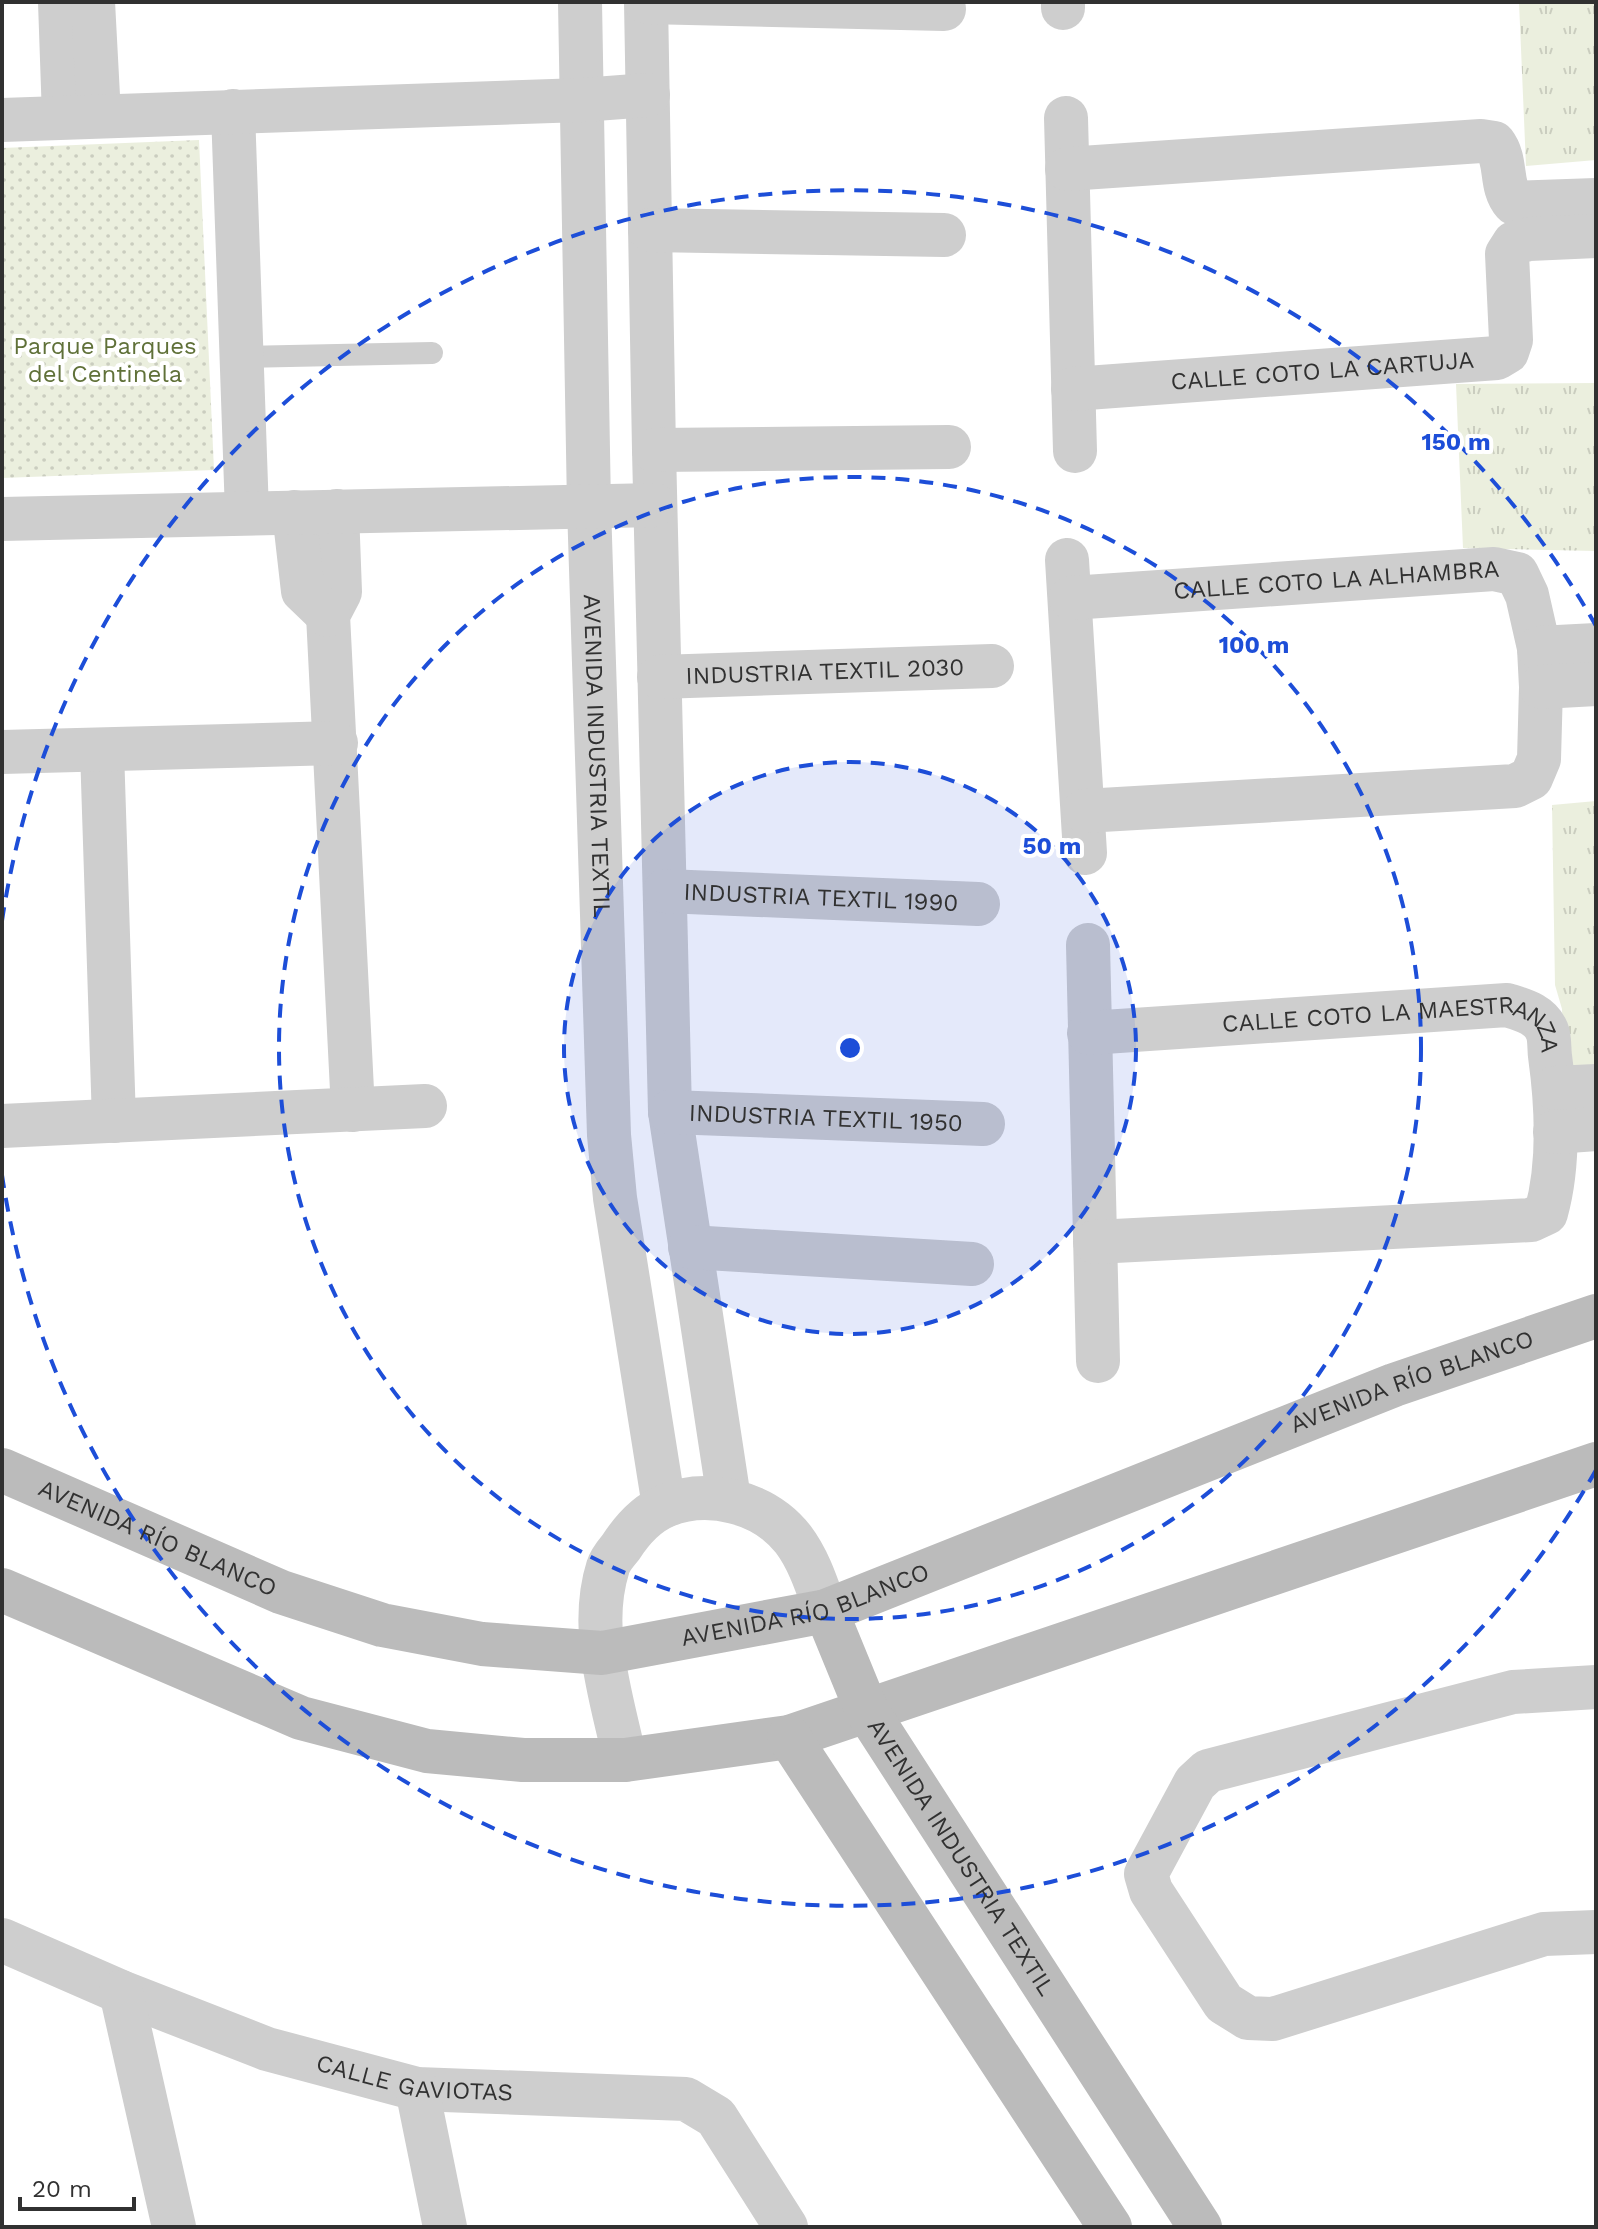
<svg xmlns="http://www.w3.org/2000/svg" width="1598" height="2229" viewBox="0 0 1598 2229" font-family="'Work Sans',sans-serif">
<defs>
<pattern id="grass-tufts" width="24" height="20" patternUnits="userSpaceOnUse" patternTransform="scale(2)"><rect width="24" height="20" fill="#ebefde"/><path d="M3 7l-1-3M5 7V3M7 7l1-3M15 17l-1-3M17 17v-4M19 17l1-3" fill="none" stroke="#cacdbf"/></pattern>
<pattern id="park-dots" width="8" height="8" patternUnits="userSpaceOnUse" patternTransform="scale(2)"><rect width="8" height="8" fill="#ebefde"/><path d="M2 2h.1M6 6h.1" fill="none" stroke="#cacdbf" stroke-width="1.8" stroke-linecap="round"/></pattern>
</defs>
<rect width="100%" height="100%" fill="#fff"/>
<path fill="url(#grass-tufts)" d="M1519,2h77v158l-70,6z
M1596,383v168l-133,-3 -7,-164z
M1596,801v266l-32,3 -2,-61 -7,-24 -3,-180z"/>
<path fill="url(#park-dots)" d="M199,140l15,330 -212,8v-330z"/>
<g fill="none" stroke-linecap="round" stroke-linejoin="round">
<path stroke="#cecece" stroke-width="22" d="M242,357l190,-4"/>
<g stroke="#cecece" stroke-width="44">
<path d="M60,2l4,115"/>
<path d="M93,2l6,113"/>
<path id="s1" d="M580,2l9,504 20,629 6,63 49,308"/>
<path d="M646,2l8,448 16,662 59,387"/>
<path d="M646,2l298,7"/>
<path d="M1063,2v6"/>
<path d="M233,111l14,402"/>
<path d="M1066,118l9,333"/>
<path d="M2,120l580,-20 66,-5"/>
<path d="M1067,169l414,-28 13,2c14,18 5,43 20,60l82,-3"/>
<path d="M650,230l294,5"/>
<path id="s2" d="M1073,389l424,-31 10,-6 4,-12 -4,-86 7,-11 15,-4 67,-3"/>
<path d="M654,450l295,-3"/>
<path d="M337,511l3,81 -12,23 25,495"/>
<path d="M294,512l9,79 25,24"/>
<path d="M2,519l653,-14"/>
<path d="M1067,560l18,293"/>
<path id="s3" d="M1071,598l423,-29 23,5 10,21 12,53 2,39 -2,72 -8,19 -16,8 -431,25"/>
<path d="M1539,648l57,-3"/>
<path id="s4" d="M659,677l333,-11"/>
<path d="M1541,687l55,-3"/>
<path d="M102,750l12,371"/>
<path d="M2,752l334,-9"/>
<path id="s5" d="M665,891l313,13"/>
<path d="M1088,945l10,416"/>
<path id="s6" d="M1089,1033l418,-28c16,5 33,9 40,26 3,7 2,18 3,25 7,51 10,107 -4,157l-15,7 -436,22"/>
<path d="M1555,1088l41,-2"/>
<path id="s7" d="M670,1112l313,12"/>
<path d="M2,1126l423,-20"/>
<path d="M1555,1132l41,-3"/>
<path d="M690,1247l282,17"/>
<path d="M1596,1687l-83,5 -305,79 -13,12 -49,91 5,17 73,112 24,15 25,1 271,-85 52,-2"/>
<path d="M625,1760c-13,-62 -37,-130 -17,-193 2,-7 8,-14 13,-20 11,-17 25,-33 44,-41 43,-18 99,-4 128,33 16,21 24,47 33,72"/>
<path id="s8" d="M2,1940l119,52 146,57 150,40 269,10 30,18 70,110"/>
<path d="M121,1992l53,235"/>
<path d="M417,2089l28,138"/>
</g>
<g stroke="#bbb" stroke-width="44">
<path id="s9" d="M2,1470l279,122 101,33 100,19 120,9 224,-42 568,-226 202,-69"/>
<path d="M2,1590l299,128 126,33 96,9h102l164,-23 807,-273"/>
<path id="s10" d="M826,1611l41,100 333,516"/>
<path d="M789,1737l321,490"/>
</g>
</g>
<circle cx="850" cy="1048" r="286" fill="#1d4ed8" fill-opacity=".12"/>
<g fill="none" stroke="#1d4ed8" stroke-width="4" stroke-dasharray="14 10">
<circle cx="850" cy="1048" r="286"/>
<circle cx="850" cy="1048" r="571"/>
<path d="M1596 1470A857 857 0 0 1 2 1175M2 921A857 857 0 0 1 1596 626"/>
</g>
<g text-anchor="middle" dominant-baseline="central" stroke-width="8" stroke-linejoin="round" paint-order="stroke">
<g font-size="24" fill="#607139" stroke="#fff">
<text x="105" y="346">Parque Parques<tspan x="105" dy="28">del Centinela</tspan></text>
</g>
<g font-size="24" fill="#313131" stroke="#fff">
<text stroke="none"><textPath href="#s2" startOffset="250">CALLE COTO LA CARTUJA</textPath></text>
<text stroke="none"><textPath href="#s3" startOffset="266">CALLE COTO LA ALHAMBRA</textPath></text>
<text stroke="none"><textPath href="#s4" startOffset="166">INDUSTRIA TEXTIL 2030</textPath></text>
<text stroke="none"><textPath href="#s1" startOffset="754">AVENIDA INDUSTRIA TEXTIL</textPath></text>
<text stroke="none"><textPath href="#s5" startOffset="156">INDUSTRIA TEXTIL 1990</textPath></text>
<text stroke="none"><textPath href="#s6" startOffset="312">CALLE COTO LA MAESTRANZA</textPath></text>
<text stroke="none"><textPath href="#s7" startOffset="156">INDUSTRIA TEXTIL 1950</textPath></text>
<text stroke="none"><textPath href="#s9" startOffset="1490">AVENIDA RÍO BLANCO</textPath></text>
<text stroke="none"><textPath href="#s9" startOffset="170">AVENIDA RÍO BLANCO</textPath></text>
<text stroke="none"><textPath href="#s9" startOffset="842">AVENIDA RÍO BLANCO</textPath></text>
<text stroke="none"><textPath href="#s10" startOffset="282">AVENIDA INDUSTRIA TEXTIL</textPath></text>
<text stroke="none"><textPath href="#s8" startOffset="438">CALLE GAVIOTAS</textPath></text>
</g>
</g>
<circle cx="850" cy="1048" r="12" fill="#1d4ed8" stroke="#fff" stroke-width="4"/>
<g font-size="24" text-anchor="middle" font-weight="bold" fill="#1d4ed8" stroke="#fff" stroke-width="8" stroke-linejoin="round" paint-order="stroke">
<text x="1456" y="450">150 m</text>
<text x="1254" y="653">100 m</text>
<text x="1052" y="854">50 m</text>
</g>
<rect width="1598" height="2229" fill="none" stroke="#313131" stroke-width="8"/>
<path d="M20 2197v12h114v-12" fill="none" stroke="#313131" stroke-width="4"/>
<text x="32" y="2197" font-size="24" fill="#313131" stroke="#ffffff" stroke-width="6" paint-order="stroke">20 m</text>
</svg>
